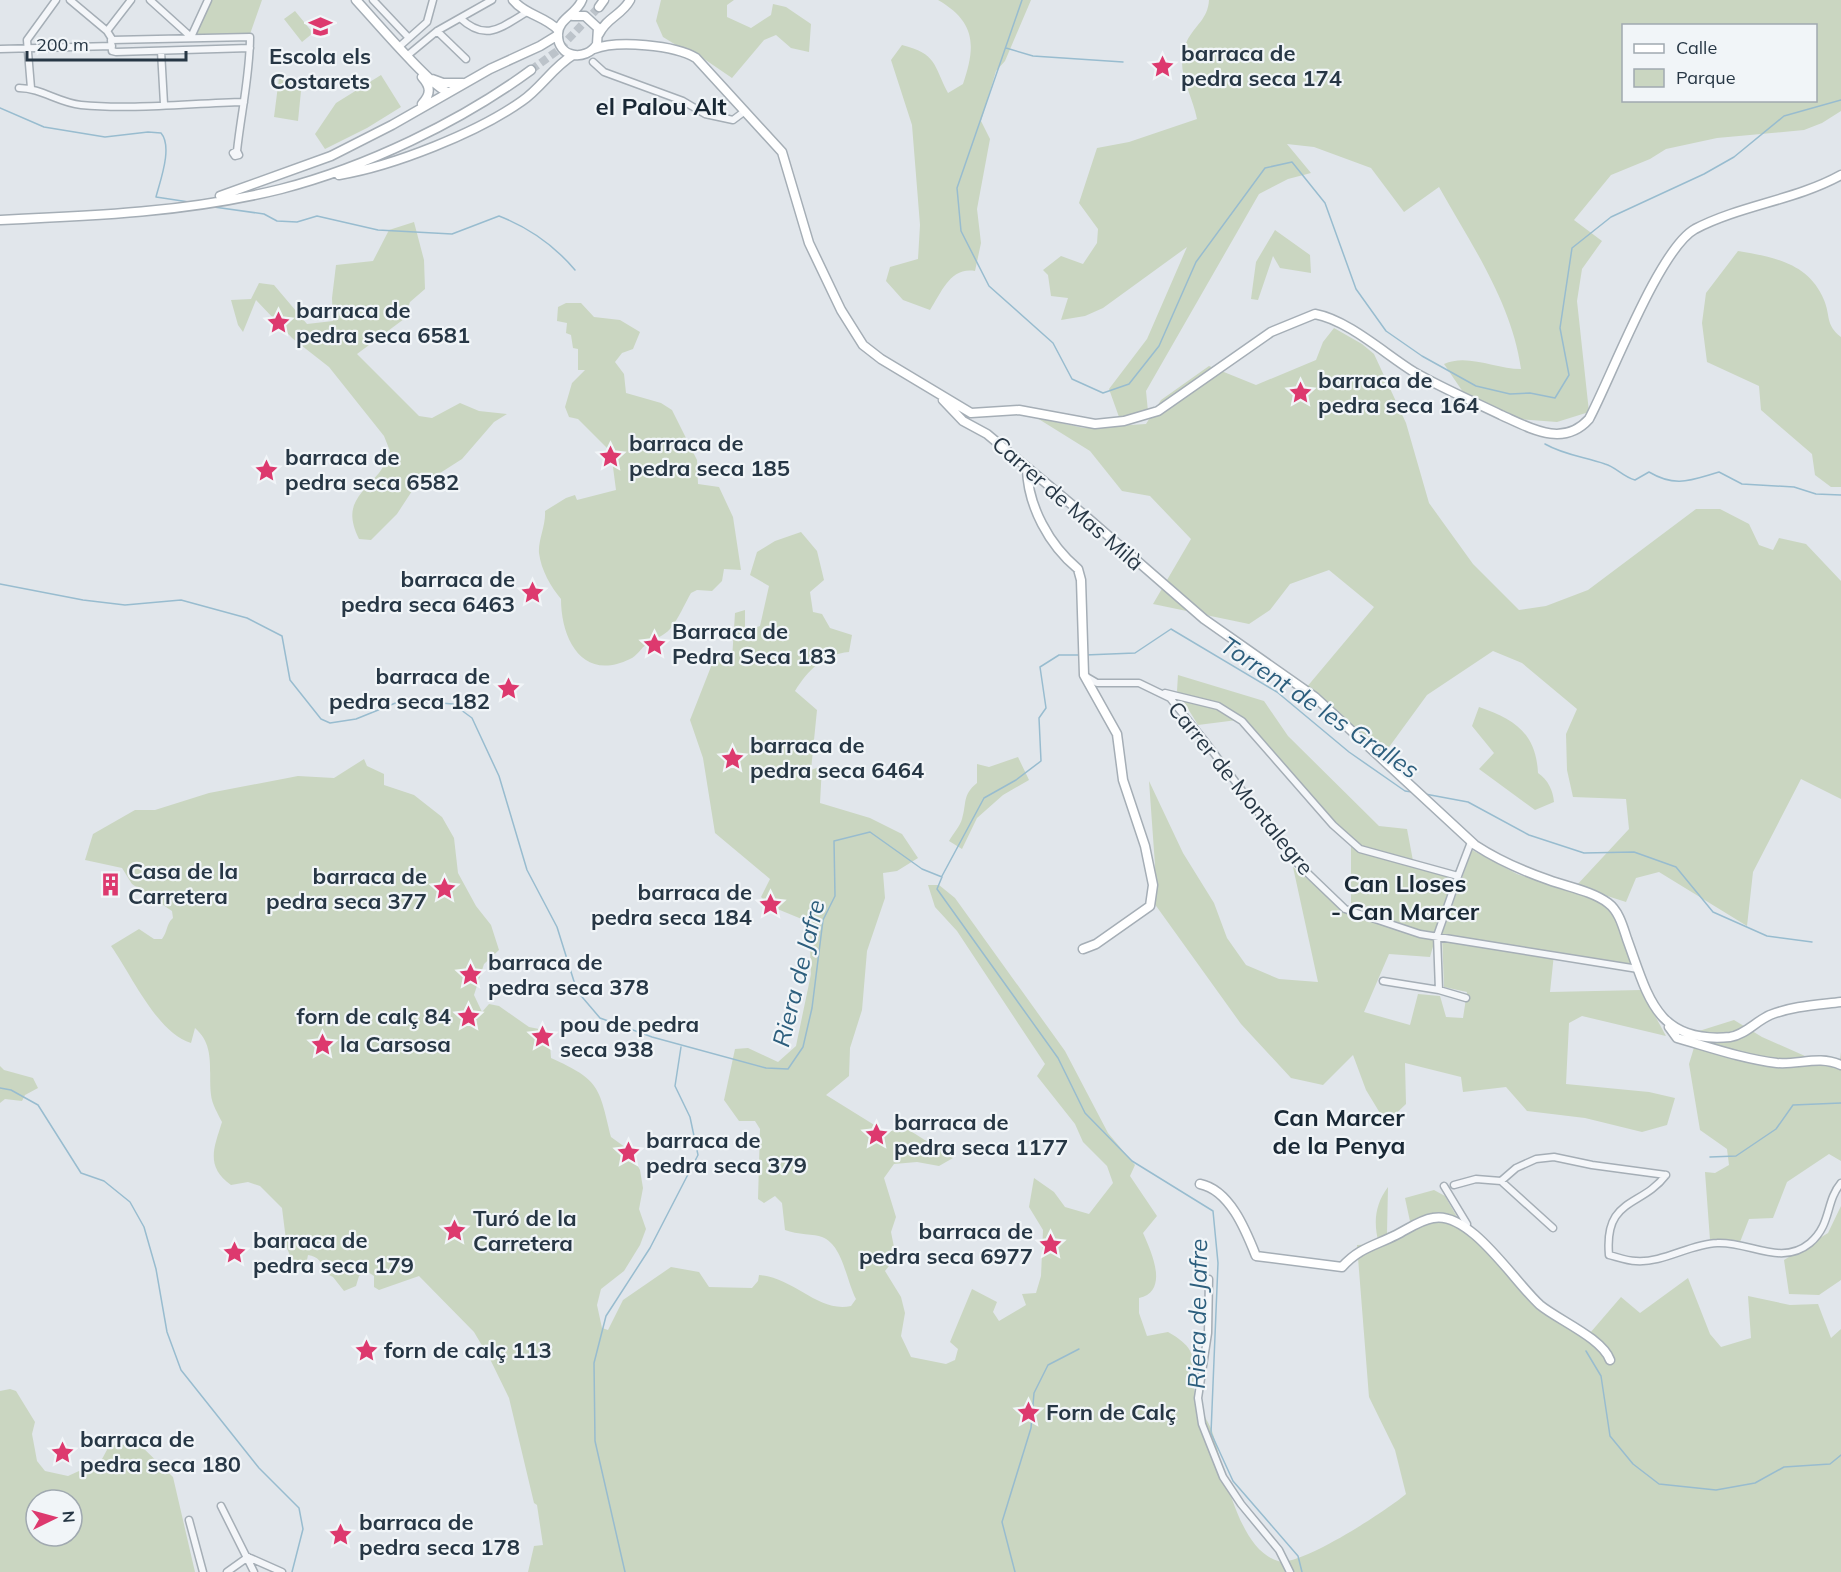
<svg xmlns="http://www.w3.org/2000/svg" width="1841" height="1572" viewBox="0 0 1841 1572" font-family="Mulish,sans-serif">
<rect width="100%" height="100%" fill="#e1e6eb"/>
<path fill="#cad6c1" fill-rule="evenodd" d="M208,0h54l-13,37h-58z
M661,0h73l-7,5v12l24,11 20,-13 2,-11 13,3 25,17 -2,28 -18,-4 -15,-13 -12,5 -32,38 -41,-28 -15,-5 -13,-8 -7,-16z
M938,0h93l-26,61 -9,10 -15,50 9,18 -13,70 4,34 -6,28c-25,-4 -33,21 -45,39l-27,-10 -17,-19 4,-14 28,-8 2,-34 -8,-100 -21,-65 11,-15c35,9 31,19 46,48l15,-9c13,-38 13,-62 -25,-84z
M1209,0h632v111l-19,12 -18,7 -87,8 -51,11 -16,10 -39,16 -37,45 28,21 -20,28 -5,32 12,111 -32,10 -39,-3 -55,-27 -19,-28c23,-11 52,5 77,5 -9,-66 -50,-125 -82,-182l-35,25 -33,-44 -57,-21 -27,-3 24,29 -23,6 -29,15 -113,197 2,21 -29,5 -10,-28 38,-50 40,-92 -84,61 -18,8 -24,4 7,-22 -17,-2 -3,-21 -5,-5 18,-14 22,8 14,-21 1,-14 -19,-26 18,-55 32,-6 68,-23c-5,-26 -24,-52 -10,-78 8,-16 21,-22 22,-41zM1624,26h192v74h-192z
M295,11l18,22 -11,9 -18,-23z
M381,75l20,32 -34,21 -42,21 -10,-15 21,-31z
M279,78l23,3 -4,40 -24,-4z
M414,222l10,38 1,29 -15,13 -6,17 -47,35 62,62 13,2 28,-15 19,8 28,3 -13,8 -32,37 -50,32 -15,23 -26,26 -12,-1c-16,-33 -1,-42 20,-66 5,-6 8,-15 11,-22l-6,-15 -55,-69 -37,-29 -36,-38 -13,32 -5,-7 -7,-25 20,-1 8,-16 15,2 33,39 26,-3 -1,-23 4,-33 37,-4 16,-31z
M1275,230l35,25 1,18 -31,-5 -7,-12 -15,44 -7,-1 5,-37z
M1738,251c35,6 71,12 86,49 7,17 1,24 17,37v150h-10l-16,-12 -3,-21 -51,-44 -2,-24 -52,-24 -5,-39 4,-30z
M566,303h15l13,14 26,3 20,12 -7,17 -11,4 -7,9 9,12 2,19 35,10 11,7 25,50 1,24 21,3 14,30 8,53 -17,-1 -2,12 -10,10 -15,-1 -6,3c-7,12 -12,25 -21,36 -6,7 -16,10 -23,15 -6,4 -10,12 -17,15 -47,23 -69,-19 -69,-60 -10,-12 -20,-29 -22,-46 -1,-13 7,-28 6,-42l21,-13 9,-3 2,5 39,-10 -5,-38 -33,-33 -9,-2 -4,-10 7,-24 13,-13h-7v-21l-5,-1 -2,-13 -5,-2 1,-10 -10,-2 1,-14z
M1334,328l28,16 12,10 32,69 23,80 44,61 46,46 27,-4 42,-16 108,-81h24l29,15 10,21 14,5 6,-12 27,6 35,37v218l-40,-20 -48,93 -6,54 -88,-54 -23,6 -10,24 -50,-16 53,-57 -3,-30 -53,-2 -6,-27 -1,-36 11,-25 -55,-46 -29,-12 -66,44 -43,59 -78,-66 68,-81 -45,-37 -39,14 -20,26 -21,14 -96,-20 38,-65 -41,-43 -28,-5 -32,-40 -53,-33 47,10 62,-4 15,-24 48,-34 47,19 60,-25 7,-18z
M801,532l16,19 7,29 -14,12 3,20 9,2 8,14 22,7 -3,17c-25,2 -41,18 -54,39l22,19 -6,60 11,-4 -2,37 50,15 32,16 16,24 -21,13 -14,2 2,25 -18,53 -5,59 -12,38 -1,28 -23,19 58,36 25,-1 44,28 -14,8 -22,-4 -23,2 -10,14 12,39 -5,15 5,25 -11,14 16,26 4,16 -4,23 10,21 35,7 9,-4 3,-11 -8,-7 22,-53 25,13 -4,10 6,9 27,-16 -4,-11 14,-1 5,-17 2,-46 -14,-23 5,-29 20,14 11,15 24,7 24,-31 -6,-17 -24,-24 -8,-18 -38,-48 8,-12 -88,-133 -22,-24 -7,-22h11l16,13 110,153 43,82 27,32 -5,11 27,40 -14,17c8,18 27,58 -4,65v15l8,23 21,-4c38,21 20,34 28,66 3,11 12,22 16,33 12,35 25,118 66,130 21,7 111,-52 128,-67l-11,-44 -26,-53 -12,-152 22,-1c-6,-21 -4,-40 9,-57l-1,46 24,-7 -6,-28 29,-8 11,6 20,35 33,28 10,17 39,38 43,19 31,-36 19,16 48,-35 22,56 11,13 30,-9 -3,-42 42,9 28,-1 13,34 10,-9v243h-1313l6,-26 9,-1 -6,-40 -3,-2 -25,-105 -19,-39 -16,-27 -55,-56 -40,14 -5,-3v-11l-6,-4 -9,4 -3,10 -12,5 -11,-14 -6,-3c-4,-9 -8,-18 -19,-19l-2,10 -6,4 -6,-3 -7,-18 -5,-40 -22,-22 -12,-4 -17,3c-26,-19 -17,-37 -9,-63 -4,-8 -10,-18 -11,-27 -3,-24 5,-49 -16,-67l-4,15c-34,-10 -60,-69 -80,-97l28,-17 15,10h8c6,-8 4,-15 11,-21l-1,-7 -40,-27 -10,-16 -37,-8 8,-26 42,-24h20l54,-17 89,-17 36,2 30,-19 3,7 17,8v11l30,10 28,22 12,21 4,35 18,33 15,19 8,25 -15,14 -10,31 8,17 7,-8 10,2 30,21 20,4 2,27c49,22 48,29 60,79l18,13 11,20 3,18 -4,21 7,20 -6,16 -16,26 -23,18 -4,16 5,23 6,2 15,-30 48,-33 28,5 10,15 43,1 6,-7 1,-6c36,3 59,38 92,31l5,-7c-10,-19 -13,-54 -34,-62 -7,-3 -25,-2 -37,-7l-3,-27 -7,-7 -11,7 -6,-4 2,-70 -5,-8h-16l-15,-21 11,-51 13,-1 30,14 18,-16 15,-72 -2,-52 -39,-16 -9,-9 9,-18 -55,-46 -12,-75 -13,-38 24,-61h18l3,-46 10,-3v21l15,-5 9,-40 -19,-11 7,-23 18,-11z
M1178,675l86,26 24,35 91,90 28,3 7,37 39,11 -23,80 -41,-3 -25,58 46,13 8,-31 22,2 6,21 17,1 4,-26 -23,-5 -2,-53 30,-84 45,24 92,30 19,41 5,21 -79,-12 -4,38 91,-2 25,46 -84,-20 -13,7 -3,61 83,8 26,6 -8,27 -25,7 -57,-14 -58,-7 -21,-24 -43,5 -2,-15 -56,-14 1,41 -20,19 -20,-33 -13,-35 -30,30 -32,-7 -50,-54 -87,-121 1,-38 -6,-84 34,72 31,50 13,35 19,27 33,14 39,3 -25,-115 58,48v-70l-106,-126 -47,6 -21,-34z
M1479,707c35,12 57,26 59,66 10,7 15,17 16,29l-19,8 -56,-41 15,-16 -22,-27z
M1018,757l11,23 -26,15 -26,23 -15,31 -13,-8c4,-7 11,-15 13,-22 5,-16 0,-24 15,-36v-19l12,3z
M1734,1020l28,17 52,23h26l1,-8v109l-12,-7 -42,28 -14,36 -24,1 -9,23 -30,-2 -5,-68 10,1 14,-8 -2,-16 -27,-19 -11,-66 10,-33z
M0,1066l4,4 29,8 5,10 -13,7 -3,6 -17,-2 -5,4z
M1841,1206v74l-22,15 -30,-1 -5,-34 44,-27z
M10,1389l6,2 19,31 -3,12 3,16 2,11 8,10 23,5 33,-15 8,-15 29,-3 35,34 22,95h-195v-181zM36,1500h36v36h-36z"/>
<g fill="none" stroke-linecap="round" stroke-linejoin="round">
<path stroke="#98bccf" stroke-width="1.5" d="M1022,0l-65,188 4,43 28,55 64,57 19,36 31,14 26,-9 30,-38 37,-84 69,-94 27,-6 33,41 31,86 30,42 36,25 54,30 34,8 20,-1 25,5 14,-23 -9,-47 12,-80 39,-31 93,-43 30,-17 50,-41 57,-16
M1006,48l27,8 90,6
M0,108l44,19 61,10 43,-5 13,1c12,14 -1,48 -5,64l33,5
M214,207l50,7 13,7 20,1 20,-6 61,14 74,4 47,-18c31,12 55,29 76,54
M1545,444c19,11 40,13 60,20 11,3 18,13 30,16l14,-8c27,16 42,8 70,0l23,12 52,3 22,7 25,1
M0,584l83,16 42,5 56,-5 66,18 35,18 8,44 31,39 9,4 26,-4 47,-19 50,4 19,14 27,58 28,94 30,57 20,64 23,27 52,19 114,31 22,1 15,-22 9,-39 11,-88 12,-24 -1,-55 36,-9 52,37 20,8 -5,12 121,169 27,55 47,48 81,50 5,52 -7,170 22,48 65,75 4,16
M1085,655l50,-2 36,-24 106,63 72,60 56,39 7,1
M1425,794l43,8 61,33 55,18 50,-1 42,15 37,45 54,24 45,6
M942,876l42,-78 32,-18 25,-19 -2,-43 7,-10 -6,-41 19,-12h22
M0,1088l11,2 27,15 43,68 23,8 26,21 14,25 12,42 11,63 14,38 78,98 40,40 4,21 -11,43
M1710,1157l26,-1 40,-27 17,-24 48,-2
M1586,1351l15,25 9,60 23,28 26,20 57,6 39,-7 29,-16 46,-3 11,-9
M625,1572l-30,-131 -1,-78 12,-47 44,-68 48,-93 -8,-38 -15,-31 6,-39
M1015,1572l-13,-50 29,-94 3,-35 14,-28 31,-16"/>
<path stroke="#bcc3ca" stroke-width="8" stroke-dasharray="8 4" stroke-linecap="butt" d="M531,70l26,-19 42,-44"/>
<defs>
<path id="street" d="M70,0l37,31 5,8
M150,0l41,37
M373,0l36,38
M460,18l32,-18
M427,22l6,-22
M107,31l24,-31
M437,31l29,28
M191,37l17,-37
M400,46l27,-24
M0,49l112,-3
M161,51l3,53
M408,55l29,-24 23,-13c26,24 40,10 67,-6
M593,62l11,10 79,29 22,13 28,6 12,-9
M19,88c22,0 40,15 62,17 50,5 112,-2 163,-3
M31,88l-4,-48 29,-40
M237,151l2,4 -4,1 -2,-3 4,-2c4,-38 13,-76 13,-114l-139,3 1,11 4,1 134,-4
M1085,676l12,7h42l31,15 34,42 91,121 50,48 75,25 218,35
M1165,693l53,13 24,15 91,104 27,24 98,27 13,-34
M1383,981l56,9 27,8
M1439,990l-2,-54 21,-60
M1666,1175c-25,33 -62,22 -57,80 8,2 18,6 27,6 27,2 54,-17 81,-18 32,-2 64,24 93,0 22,-19 15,-41 31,-60
M1501,1181l15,-13 20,-9 18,-2 38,8 74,10
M1454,1185l22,-6 25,2 52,47
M1444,1186l23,38 -1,4
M1209,1279l-1,54 -10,65 4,26 21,53 18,27 38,46 11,22
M221,1506l33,66
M189,1520l14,52
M248,1557l34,15
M227,1572l21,-15"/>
<path id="secondary" d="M356,0c15,16 76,88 92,92
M513,0c12,15 32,16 45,30
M599,7l5,-7
M573,16h12l13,12 -1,16c-11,18 -40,14 -39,-10 0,-15 19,-20 24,-34
M599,34c7,-16 23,-19 31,-34
M594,49c23,-9 81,-4 102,9l86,94 27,91 32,67 22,35 18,14 90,54 48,-3 76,14 29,-3 34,-10 113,-79 44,-18c33,6 70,40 99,58 28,16 58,29 87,43 29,13 62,33 88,4 22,-41 70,-170 106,-190 46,-24 101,-29 146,-54
M432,79l11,4h20
M422,104c9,-10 9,-17 0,-27
M339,175c54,-9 138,-42 183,-74 19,-13 31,-34 51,-46
M220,196l111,-40 61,-31 98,-56 50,-23 18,-11
M0,220c94,-4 189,-8 281,-31 85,-22 179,-67 250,-119
M943,400l20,21 24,13 102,85 115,100 111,78 160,148c23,15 48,26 74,35 19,7 43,11 59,23 11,8 15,24 19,36 21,57 29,105 103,98 15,-2 26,-16 40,-22 23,-9 46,-10 71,-13
M1027,469c1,37 22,76 51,100l3,11 3,95 33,59 6,46 22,66 8,39 -3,21 -54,38 -13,5
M1669,1027l8,11c32,9 66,21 100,25 22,2 42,-8 64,2
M1200,1184c30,6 46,47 56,72l86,11c17,-19 32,-21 54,-32 12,-6 24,-15 37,-17 37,-8 82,65 107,87 18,15 62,33 70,55"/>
</defs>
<use href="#street" stroke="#a5aeb6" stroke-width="9"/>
<use href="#secondary" stroke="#a5aeb6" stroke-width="11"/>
<use href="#street" stroke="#f4f6f9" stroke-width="6"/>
<use href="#secondary" stroke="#fff" stroke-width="8"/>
</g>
<defs>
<symbol id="school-bare" viewBox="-9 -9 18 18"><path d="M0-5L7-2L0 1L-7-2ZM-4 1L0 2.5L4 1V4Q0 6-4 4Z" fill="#dd396e" stroke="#f1f5f8" stroke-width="2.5" paint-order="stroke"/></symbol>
<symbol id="sight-bare" viewBox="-9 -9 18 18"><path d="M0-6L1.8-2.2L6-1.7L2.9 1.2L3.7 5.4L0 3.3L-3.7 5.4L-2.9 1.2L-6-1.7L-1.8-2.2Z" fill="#dd396e" stroke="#f1f5f8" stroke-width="2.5" paint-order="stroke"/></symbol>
<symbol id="building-bare" viewBox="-9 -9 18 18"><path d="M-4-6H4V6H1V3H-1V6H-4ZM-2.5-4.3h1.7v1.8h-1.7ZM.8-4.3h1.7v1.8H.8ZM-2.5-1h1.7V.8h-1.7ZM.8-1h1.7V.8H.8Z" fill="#dd396e" stroke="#f1f5f8" stroke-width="2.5" paint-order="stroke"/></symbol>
</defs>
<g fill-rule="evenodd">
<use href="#school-bare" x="304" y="10" width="33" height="33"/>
<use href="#sight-bare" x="1146" y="50" width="33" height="33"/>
<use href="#sight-bare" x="262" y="306" width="33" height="33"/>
<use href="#sight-bare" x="1284" y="376" width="33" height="33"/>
<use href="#sight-bare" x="594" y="440" width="33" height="33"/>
<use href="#sight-bare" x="250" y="454" width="33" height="33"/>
<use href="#sight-bare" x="516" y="576" width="33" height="33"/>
<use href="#sight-bare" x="638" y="628" width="33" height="33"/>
<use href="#sight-bare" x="492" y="672" width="33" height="33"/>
<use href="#sight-bare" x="716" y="742" width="33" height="33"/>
<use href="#building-bare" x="94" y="868" width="33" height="33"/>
<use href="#sight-bare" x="428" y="872" width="33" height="33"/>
<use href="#sight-bare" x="754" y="888" width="33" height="33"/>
<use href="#sight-bare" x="454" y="958" width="33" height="33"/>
<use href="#sight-bare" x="452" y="1000" width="33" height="33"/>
<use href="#sight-bare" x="526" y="1020" width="33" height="33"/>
<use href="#sight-bare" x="306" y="1028" width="33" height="33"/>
<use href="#sight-bare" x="860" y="1118" width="33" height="33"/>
<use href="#sight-bare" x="612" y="1136" width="33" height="33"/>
<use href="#sight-bare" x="438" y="1214" width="33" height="33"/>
<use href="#sight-bare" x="1034" y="1228" width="33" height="33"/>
<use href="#sight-bare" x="218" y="1236" width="33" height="33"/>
<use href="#sight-bare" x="350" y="1334" width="33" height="33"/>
<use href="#sight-bare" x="1012" y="1396" width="33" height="33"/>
<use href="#sight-bare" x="46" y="1436" width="33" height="33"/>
<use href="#sight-bare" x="324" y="1518" width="33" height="33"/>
</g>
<g text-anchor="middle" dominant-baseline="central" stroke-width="4.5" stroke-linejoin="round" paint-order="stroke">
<g font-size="22" font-weight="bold" fill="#273745" stroke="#f1f5f8" text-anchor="start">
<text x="1181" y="53">barraca de<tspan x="1181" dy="25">pedra seca 174</tspan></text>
<text x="320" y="56" text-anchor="middle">Escola els<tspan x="320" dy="25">Costarets</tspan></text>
<text x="296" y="310">barraca de<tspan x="296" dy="25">pedra seca 6581</tspan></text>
<text x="1318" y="380">barraca de<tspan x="1318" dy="25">pedra seca 164</tspan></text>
<text x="629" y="443">barraca de<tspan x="629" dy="25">pedra seca 185</tspan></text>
<text x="285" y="457">barraca de<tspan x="285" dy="25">pedra seca 6582</tspan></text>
<text x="515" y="579" text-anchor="end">barraca de<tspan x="515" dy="25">pedra seca 6463</tspan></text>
<text x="672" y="631">Barraca de<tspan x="672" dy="25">Pedra Seca 183</tspan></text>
<text x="490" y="676" text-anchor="end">barraca de<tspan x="490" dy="25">pedra seca 182</tspan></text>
<text x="750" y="745">barraca de<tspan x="750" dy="25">pedra seca 6464</tspan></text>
<text x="128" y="871">Casa de la<tspan x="128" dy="25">Carretera</tspan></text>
<text x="427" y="876" text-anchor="end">barraca de<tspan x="427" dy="25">pedra seca 377</tspan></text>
<text x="752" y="892" text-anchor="end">barraca de<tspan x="752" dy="25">pedra seca 184</tspan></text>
<text x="488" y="962">barraca de<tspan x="488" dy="25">pedra seca 378</tspan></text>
<text x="451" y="1016" text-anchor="end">forn de calç 84</text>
<text x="560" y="1024">pou de pedra<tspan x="560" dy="25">seca 938</tspan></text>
<text x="340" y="1044">la Carsosa</text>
<text x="894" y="1122">barraca de<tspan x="894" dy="25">pedra seca 1177</tspan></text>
<text x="646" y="1140">barraca de<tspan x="646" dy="25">pedra seca 379</tspan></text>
<text x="473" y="1218">Turó de la<tspan x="473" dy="25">Carretera</tspan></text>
<text x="1033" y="1231" text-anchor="end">barraca de<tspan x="1033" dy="25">pedra seca 6977</tspan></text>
<text x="253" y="1240">barraca de<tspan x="253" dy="25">pedra seca 179</tspan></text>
<text x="384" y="1350">forn de calç 113</text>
<text x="1046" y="1412">Forn de Calç</text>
<text x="80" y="1439">barraca de<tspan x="80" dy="25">pedra seca 180</tspan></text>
<text x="359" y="1522">barraca de<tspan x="359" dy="25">pedra seca 178</tspan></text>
</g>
<g font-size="22" fill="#273745" stroke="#f1f5f8">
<text transform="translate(1068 503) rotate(41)">Carrer de Mas Milà</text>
<text transform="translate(1241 788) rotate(51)">Carrer de Montalegre</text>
</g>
<g font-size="24" font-weight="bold" fill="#192835" stroke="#f1f5f8">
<text x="661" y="106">el Palou Alt</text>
<text x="1405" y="883">Can Lloses<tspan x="1405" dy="28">- Can Marcer</tspan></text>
<text x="1339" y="1117">Can Marcer<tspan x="1339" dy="28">de la Penya</tspan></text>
</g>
<g font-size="24" font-style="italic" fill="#2c5e7d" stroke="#f1f5f8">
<text transform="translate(1320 707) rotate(34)">Torrent de les Gralles</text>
<text transform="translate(798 973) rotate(-76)">Riera de Jafre</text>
<text transform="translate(1197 1314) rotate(-89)">Riera de Jafre</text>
</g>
</g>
<rect x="1622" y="24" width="195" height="78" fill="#f1f5f8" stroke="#a0a9b0" stroke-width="1.5"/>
<rect x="1634" y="44" width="30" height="9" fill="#ffffff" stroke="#a0a9b0" stroke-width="1.5"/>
<text x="1676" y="54" font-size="18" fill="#273745">Calle</text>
<rect x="1634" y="69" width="30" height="18" fill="#cad6c1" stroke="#a0a9b0" stroke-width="1.5"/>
<text x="1676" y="84" font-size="18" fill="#273745">Parque</text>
<g transform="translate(54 1518) rotate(85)"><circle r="28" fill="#f1f5f8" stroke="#a0a9b0" stroke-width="1.5"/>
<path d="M0-4.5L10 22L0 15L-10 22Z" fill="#dd396e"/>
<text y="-9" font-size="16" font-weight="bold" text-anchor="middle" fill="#273745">N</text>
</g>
<path d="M27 51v9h159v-9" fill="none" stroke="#273745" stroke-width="3"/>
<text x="36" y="51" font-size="18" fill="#273745" stroke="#f1f5f8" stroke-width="4.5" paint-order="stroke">200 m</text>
</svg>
